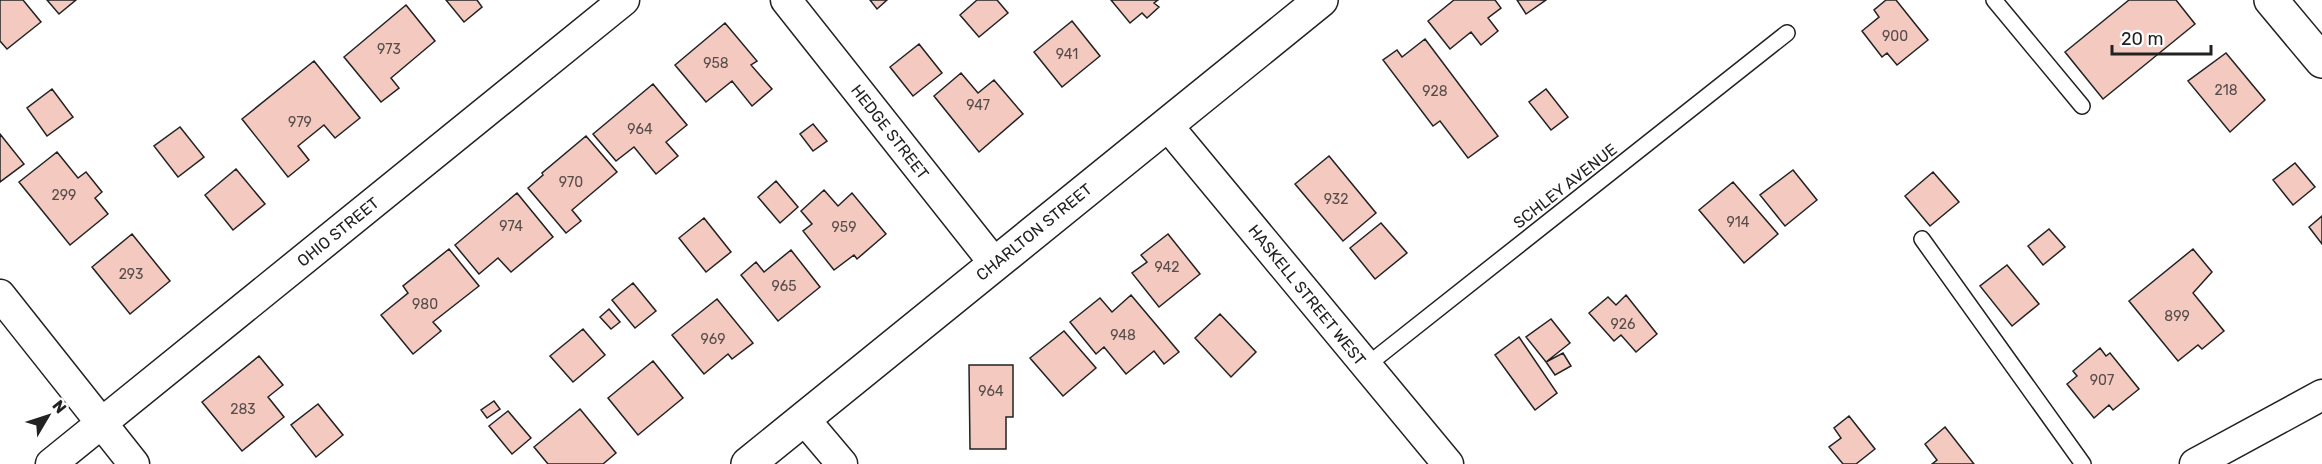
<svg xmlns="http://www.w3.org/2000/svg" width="2322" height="464" viewBox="0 0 2322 464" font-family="Rubik,sans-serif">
<rect width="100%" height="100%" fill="#fff"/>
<path fill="#f3c9c0" stroke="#222" stroke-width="1.5" d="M0,0h23l18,22 -34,27 -7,-8z
M47,0h29l-17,14z
M446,0h31l5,7 -18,15z
M870,0h17l-10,9z
M977,0h20l11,13 -29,24 -19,-22z
M1111,0h47l-4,3 5,4 -12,11 -5,-5 -12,10z
M1454,0h41l6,8 -13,10 10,13 -17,14 -10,-13 -21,17 -22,-28z
M1517,0h29l-20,14z
M1886,0h10l32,40 -31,25 -10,-12 -5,4 -20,-26 17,-14 -5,-7z
M2129,0h47l19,24 -92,75 -38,-47z
M406,5l29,36 -44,37 8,10 -18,14 -37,-45z
M1072,21l28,35 -38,31 -28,-35z
M725,23l32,38 -6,4 21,24 -20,17 -20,-25 -26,21 -31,-37z
M1425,39l73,97 -30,22 -28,-37 -7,5 -50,-66 14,-10 5,7z
M919,44l23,29 -29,23 -23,-29z
M2226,53l39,47 -35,32 -42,-51z
M314,61l46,57 -25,20 -11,-13 -26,21 11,14 -21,17 -46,-58z
M961,73l17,20 16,-13 29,34 -44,38 -45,-56z
M653,84l34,41 -21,17 12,14 -22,18 -22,-27 -18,14 -23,-27z
M52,89l21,28 -26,19 -20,-28z
M1546,89l22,28 -17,13 -22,-28z
M813,124l14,17 -14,10 -13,-17z
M180,127l24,30 -26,20 -24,-31z
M0,134l24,30 -24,18z
M586,136l31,36 -45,38 9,11 -15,12 -38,-45 15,-13 -1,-2z
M57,152l21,26 8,-6 16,20 -7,6 13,16 -38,31 -51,-63z
M1329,156l47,57 -33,28 -48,-57z
M2295,163l20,24 -22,18 -20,-25z
M236,169l29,35 -32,26 -28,-35z
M1793,170l24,30 -32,26 -25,-31z
M1933,172l26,30 -29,24 -25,-30z
M776,181l22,26 -18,16 -22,-26z
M1733,182l45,52 -34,29 -45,-53z
M824,190l14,16 14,-13 34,41 -29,25 -3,-4 -20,15 -31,-39 9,-7 -11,-13z
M517,193l36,44 -42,35 -13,-14 -19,16 -24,-29z
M2322,216v28l-13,-17z
M704,218l27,34 -25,20 -27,-34z
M1381,223l26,30 -32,26 -25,-31z
M2049,229l16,18 -22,18 -15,-19z
M132,234l38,47 -40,33 -38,-47z
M1168,234l32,40 -41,33 -27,-34 15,-11 -6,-7z
M449,249l30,37 -46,36 8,9 -28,23 -32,-39 27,-22 -5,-7z
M2193,249l19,23 -19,21 31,38 -22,18 -4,-4 -20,16 -49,-60z
M791,250l29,37 -42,34 -37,-46 15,-13 8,10z
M2007,265l32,39 -27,22 -32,-40z
M633,283l23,28 -21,17 -23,-28z
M1131,295l48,57 -15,12 -10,-13 -28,23 -22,-27 -8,7 -26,-32 30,-24 12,14z
M1626,295l31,39 -21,18 -15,-17 -7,6 -25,-28 19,-16 8,8z
M717,299l36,44 -21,16 -4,-5 -24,20 -32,-39z
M609,309l11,13 -9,7 -11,-12z
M1220,314l36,38 -25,25 -36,-39z
M1551,319l19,24 -24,19 -20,-25z
M583,329l22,26 -32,27 -23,-26z
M1064,331l32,37 -33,28 -33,-38z
M1519,337l38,56 -22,17 -40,-55z
M2100,348l6,8 4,-3 29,36 -26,21 -4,-5 -15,13 -27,-34 10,-8 -4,-5z
M1563,353l8,13 -16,9 -9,-13z
M259,356l24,29 -15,12 16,20 -42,34 -40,-49z
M653,361l30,37 -45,37 -30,-37z
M969,365h44v52h-7v32h-36z
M494,401l6,8 -13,9 -6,-8z
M318,404l25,31 -27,22 -25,-32z
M580,409l36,44 -13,11h-55l-14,-17z
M508,411l23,27 -19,16 -23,-28z
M1849,416l26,33 -19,15h-13l-14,-17 12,-9 -7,-10z
M1945,427l29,37h-42l5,-4 -12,-16z"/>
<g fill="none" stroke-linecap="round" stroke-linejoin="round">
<defs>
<path id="service" d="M1994,0l88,106
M1922,239l161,225
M1366,366l421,-333"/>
<path id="minor" d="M786,0l209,264
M1167,125l281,339
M0,295l134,169
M804,419l38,45
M51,464l573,-464
M2195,464l127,-69"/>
<path id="tertiary" d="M2271,0l51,61
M748,464l573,-464"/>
</defs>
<use href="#service" stroke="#222" stroke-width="18"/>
<use href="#minor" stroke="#222" stroke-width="33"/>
<use href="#tertiary" stroke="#222" stroke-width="36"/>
<use href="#service" stroke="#fff" stroke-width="15"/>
<use href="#minor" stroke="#fff" stroke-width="30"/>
<use href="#tertiary" stroke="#fff" stroke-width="33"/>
</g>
<g text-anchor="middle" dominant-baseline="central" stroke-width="4.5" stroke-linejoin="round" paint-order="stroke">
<g font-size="14" fill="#564c4a">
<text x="1895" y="36">900</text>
<text x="389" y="49">973</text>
<text x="1067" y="54">941</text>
<text x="716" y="63">958</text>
<text x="2226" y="90">218</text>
<text x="1435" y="91">928</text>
<text x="978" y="105">947</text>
<text x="300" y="122">979</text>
<text x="640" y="129">964</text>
<text x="571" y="182">970</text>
<text x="64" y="195">299</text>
<text x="1336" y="199">932</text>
<text x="1738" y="222">914</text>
<text x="511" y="226">974</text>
<text x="844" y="227">959</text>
<text x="1167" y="267">942</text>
<text x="131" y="274">293</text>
<text x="784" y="286">965</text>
<text x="425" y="304">980</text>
<text x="2177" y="316">899</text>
<text x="1623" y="324">926</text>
<text x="1123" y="335">948</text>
<text x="713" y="339">969</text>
<text x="2102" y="380">907</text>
<text x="991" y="391">964</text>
<text x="243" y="409">283</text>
</g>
<g font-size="16" fill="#222" stroke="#fff">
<text transform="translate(890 132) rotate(52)">HEDGE STREET</text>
<text transform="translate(1565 186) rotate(-38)">SCHLEY AVENUE</text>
<text transform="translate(338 232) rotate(-39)">OHIO STREET</text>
<text transform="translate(1034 232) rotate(-39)">CHARLTON STREET</text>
<text transform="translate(1307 295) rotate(51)">HASKELL STREET WEST</text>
</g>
</g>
<g transform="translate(48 416) rotate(51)" stroke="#ffffff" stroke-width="4.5" paint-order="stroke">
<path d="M0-4.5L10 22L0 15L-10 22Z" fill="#222222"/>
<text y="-9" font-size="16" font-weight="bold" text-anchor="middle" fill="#222222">N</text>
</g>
<path d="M2112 45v9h99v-9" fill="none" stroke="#222222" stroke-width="3"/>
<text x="2121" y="45" font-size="18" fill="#222222" stroke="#ffffff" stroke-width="4.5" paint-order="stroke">20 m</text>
</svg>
